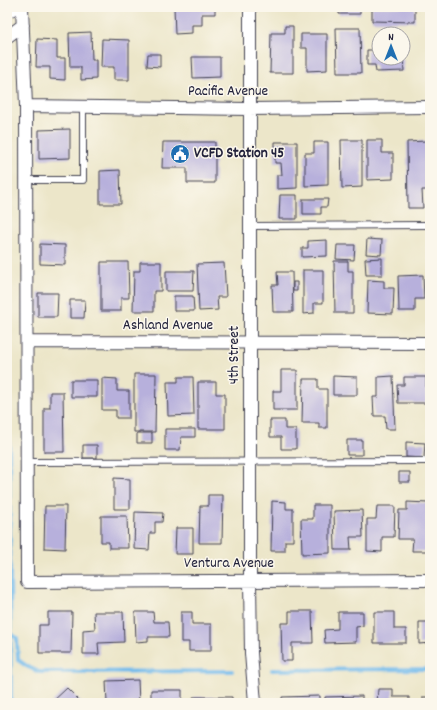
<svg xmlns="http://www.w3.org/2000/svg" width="437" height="710" viewBox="0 0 437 710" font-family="Dekko,sans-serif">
<rect width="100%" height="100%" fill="#fbf7ec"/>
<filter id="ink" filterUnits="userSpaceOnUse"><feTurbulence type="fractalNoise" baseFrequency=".025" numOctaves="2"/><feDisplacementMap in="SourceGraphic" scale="8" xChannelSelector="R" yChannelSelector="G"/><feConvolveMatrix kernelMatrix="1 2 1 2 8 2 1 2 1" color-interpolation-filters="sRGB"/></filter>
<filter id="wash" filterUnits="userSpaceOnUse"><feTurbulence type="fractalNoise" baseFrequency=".012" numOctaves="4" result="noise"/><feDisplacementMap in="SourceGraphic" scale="16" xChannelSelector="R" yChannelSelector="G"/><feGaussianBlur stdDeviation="0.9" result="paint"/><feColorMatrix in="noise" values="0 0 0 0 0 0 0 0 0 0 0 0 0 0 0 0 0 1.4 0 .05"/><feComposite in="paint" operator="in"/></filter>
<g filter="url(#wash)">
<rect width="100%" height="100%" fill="#ece6c9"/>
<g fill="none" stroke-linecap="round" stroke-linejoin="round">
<path stroke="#74bcec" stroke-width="4" d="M7,183l4,520
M11,634l6,4 1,22 10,7 11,5 193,-1
M272,670l158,-1"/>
</g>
<g id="blocks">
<path fill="#b7b0dc" d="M174,7h41v7h-13v11h-10v8l-17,1z
M339,7h21v7h-21z
M372,7h43v15l-43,-1z
M285,26h8v47h-23l1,-40h14z
M336,28h24l1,45h-24z
M91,32l1,28h4v19l-15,1v-13h-11l-1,-34z
M301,34h26v36l-20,1v-23h-6z
M37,39l20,1v18h8v22l-15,-1v-12h-14z
M102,39l27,1v40h-15v-13h-13z
M367,50h12v8h24l1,13 -28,1 -1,-7h-8z
M148,54h12v13l-13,-1z
M192,57h28v20l-27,1z
M70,129v29l-31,1v-29z
M341,140h21v47l-20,1z
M367,140h15v13h11v26l-26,1z
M426,141l1,49h-5l1,18h-15l-1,-66z
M163,142h52v41h-28v-15h-25z
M275,142h22v46l-20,1v-14h5l-1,-12h-6z
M314,142h14v43l-23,1v-33h9z
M120,170l1,34h-21v-33z
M280,195h17v24h-18z
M303,199h25l-1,8h-6v7h-18z
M367,239l15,1 -1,15 -15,-1z
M327,240v16l-25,1v-9h6v-7z
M40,244l25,1v20l-25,-1z
M337,245h18l-1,15 -18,-1z
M382,258v17h-16l-1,-16z
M334,261h14v10h5v42h-18z
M101,262h27l1,36h-8v13h-20z
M140,262h21v29h-7v20h-21l1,-40h6z
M224,263l2,34h-9l1,13 -19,1 -2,-47z
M303,270h20v33h-9v10l-11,1z
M166,271h28l-1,20h-27z
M277,272h15l1,40h-20l-1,-27h6z
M423,275l1,24h-9v12h-16l-1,-35z
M368,280l16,1v7h10l-1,26 -26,-1z
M293,282h4v9h-4z
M38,293h20l-1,24h-19z
M174,296h19l1,15h-20z
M70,300h15l-1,18h-14z
M281,370h16v40h-24v-19h8z
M134,374h22l-1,58h-21z
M333,376l24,1v18h-24z
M393,376l2,53h-9l-1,-13h-11l-1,-19h5v-20z
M178,377h15l1,38 -26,1 -1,-34h11z
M404,377h22v26h-28l-1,-18h7z
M102,378l15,1v12h12v27h-13v-8h-14z
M303,379h15v10h9v39h-8v-5h-17z
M71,380h26v17h-26z
M198,382h18v12h9v35h-27z
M50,392h13l1,60h-20v-44h6z
M270,420h15v9h11v20h-15v-12h-11z
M165,429h30v8h-14l-1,13h-15z
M137,433h15v10h-15z
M347,440h15v15h-15z
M406,442l19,1 -1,15 -18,-1z
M83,445h14v13h-14z
M399,472h11v10h-11z
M114,478l16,1v30h-16z
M208,495h15l-1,48h-23l1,-37h8z
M272,501l14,1v7h7v32h-8v10h-14z
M407,502l21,1 -1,48h-15l1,-12h-15l1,-29h8z
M313,505h17v48l-28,1 -1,-35h12z
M45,506h21l-1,43 -21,-1z
M377,506h18l-1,31h-12v15l-15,-1v-32h9z
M362,510l1,27h-13l1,13h-16l-1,-39z
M135,512l28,1 -1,9h-7v11h-5l-1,17 -15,-1z
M101,516h26l1,32h-19v-6h-8z
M176,528h17v26h-18z
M289,611h23l1,32h-21v18h-10l-1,-38h8z
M48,612h24l-1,41h-32v-28h9z
M94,612h29l1,30 -26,1 1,11h-16v-24l12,-1z
M135,612h18l1,10h14l1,15h-21v4l-12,1z
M181,612h11v12h19v27h-22v-9h-8z
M338,612h25v14l-7,1v15l-31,1 -1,-13 14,-1z
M374,612h20v17h12v14h-32z
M419,622h11v21l-11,1z
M138,680l1,23h-32l-1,-22z
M67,688l15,15h-31z
M378,689h15v8h16v6h-32z
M151,690h31v13h-31z
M320,696v7h-38v-6z
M362,696v7h-37v-6z
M193,697h39v6h-39z
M423,697h7v6h-7z"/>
</g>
</g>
<g filter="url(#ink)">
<use href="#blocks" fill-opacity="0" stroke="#403f50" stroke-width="1"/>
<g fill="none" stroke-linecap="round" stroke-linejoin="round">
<defs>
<path id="lane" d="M7,15l15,-7
M26,180h57v-73
M251,226l179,-1
M28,462l402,-1"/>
<path id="street" d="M22,7l4,99 1,476 403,-2
M250,7v573l1,73 4,50
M7,37l16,-12
M26,106l223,3 181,-2
M27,342l403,1"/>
</defs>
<use href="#lane" stroke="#403f50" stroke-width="8"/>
<use href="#street" stroke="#403f50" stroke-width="14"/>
<use href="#lane" stroke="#fff" stroke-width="6"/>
<use href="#street" stroke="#fff" stroke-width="12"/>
</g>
</g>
<defs>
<symbol id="civic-disc" viewBox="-11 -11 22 22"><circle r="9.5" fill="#1f6fb2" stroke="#fbf7ec"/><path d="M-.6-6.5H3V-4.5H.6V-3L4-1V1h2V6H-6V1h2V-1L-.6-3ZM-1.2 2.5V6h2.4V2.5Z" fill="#fff"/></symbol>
</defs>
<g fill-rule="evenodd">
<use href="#civic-disc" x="169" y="143" width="22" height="22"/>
</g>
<g text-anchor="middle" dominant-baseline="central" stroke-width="3" stroke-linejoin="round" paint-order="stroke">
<g font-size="15" fill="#22223b" stroke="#fbf7ec">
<text x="228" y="92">Pacific Avenue</text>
<text x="168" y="326">Ashland Avenue</text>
<text transform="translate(235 355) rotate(-90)">4th Street</text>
<text x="229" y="564">Ventura Avenue</text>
</g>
<g font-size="15" font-weight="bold" fill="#22223b" stroke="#fbf7ec" text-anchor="start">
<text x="194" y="154">VCFD Station 45</text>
</g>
</g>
<rect width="437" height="710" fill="none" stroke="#fbf7ec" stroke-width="24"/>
<g transform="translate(391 46)"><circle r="19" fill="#fbf7ec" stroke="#a4a2a5"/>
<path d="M0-3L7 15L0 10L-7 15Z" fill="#1f6fb2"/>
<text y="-6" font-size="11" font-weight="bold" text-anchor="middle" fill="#22223b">N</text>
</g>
</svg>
